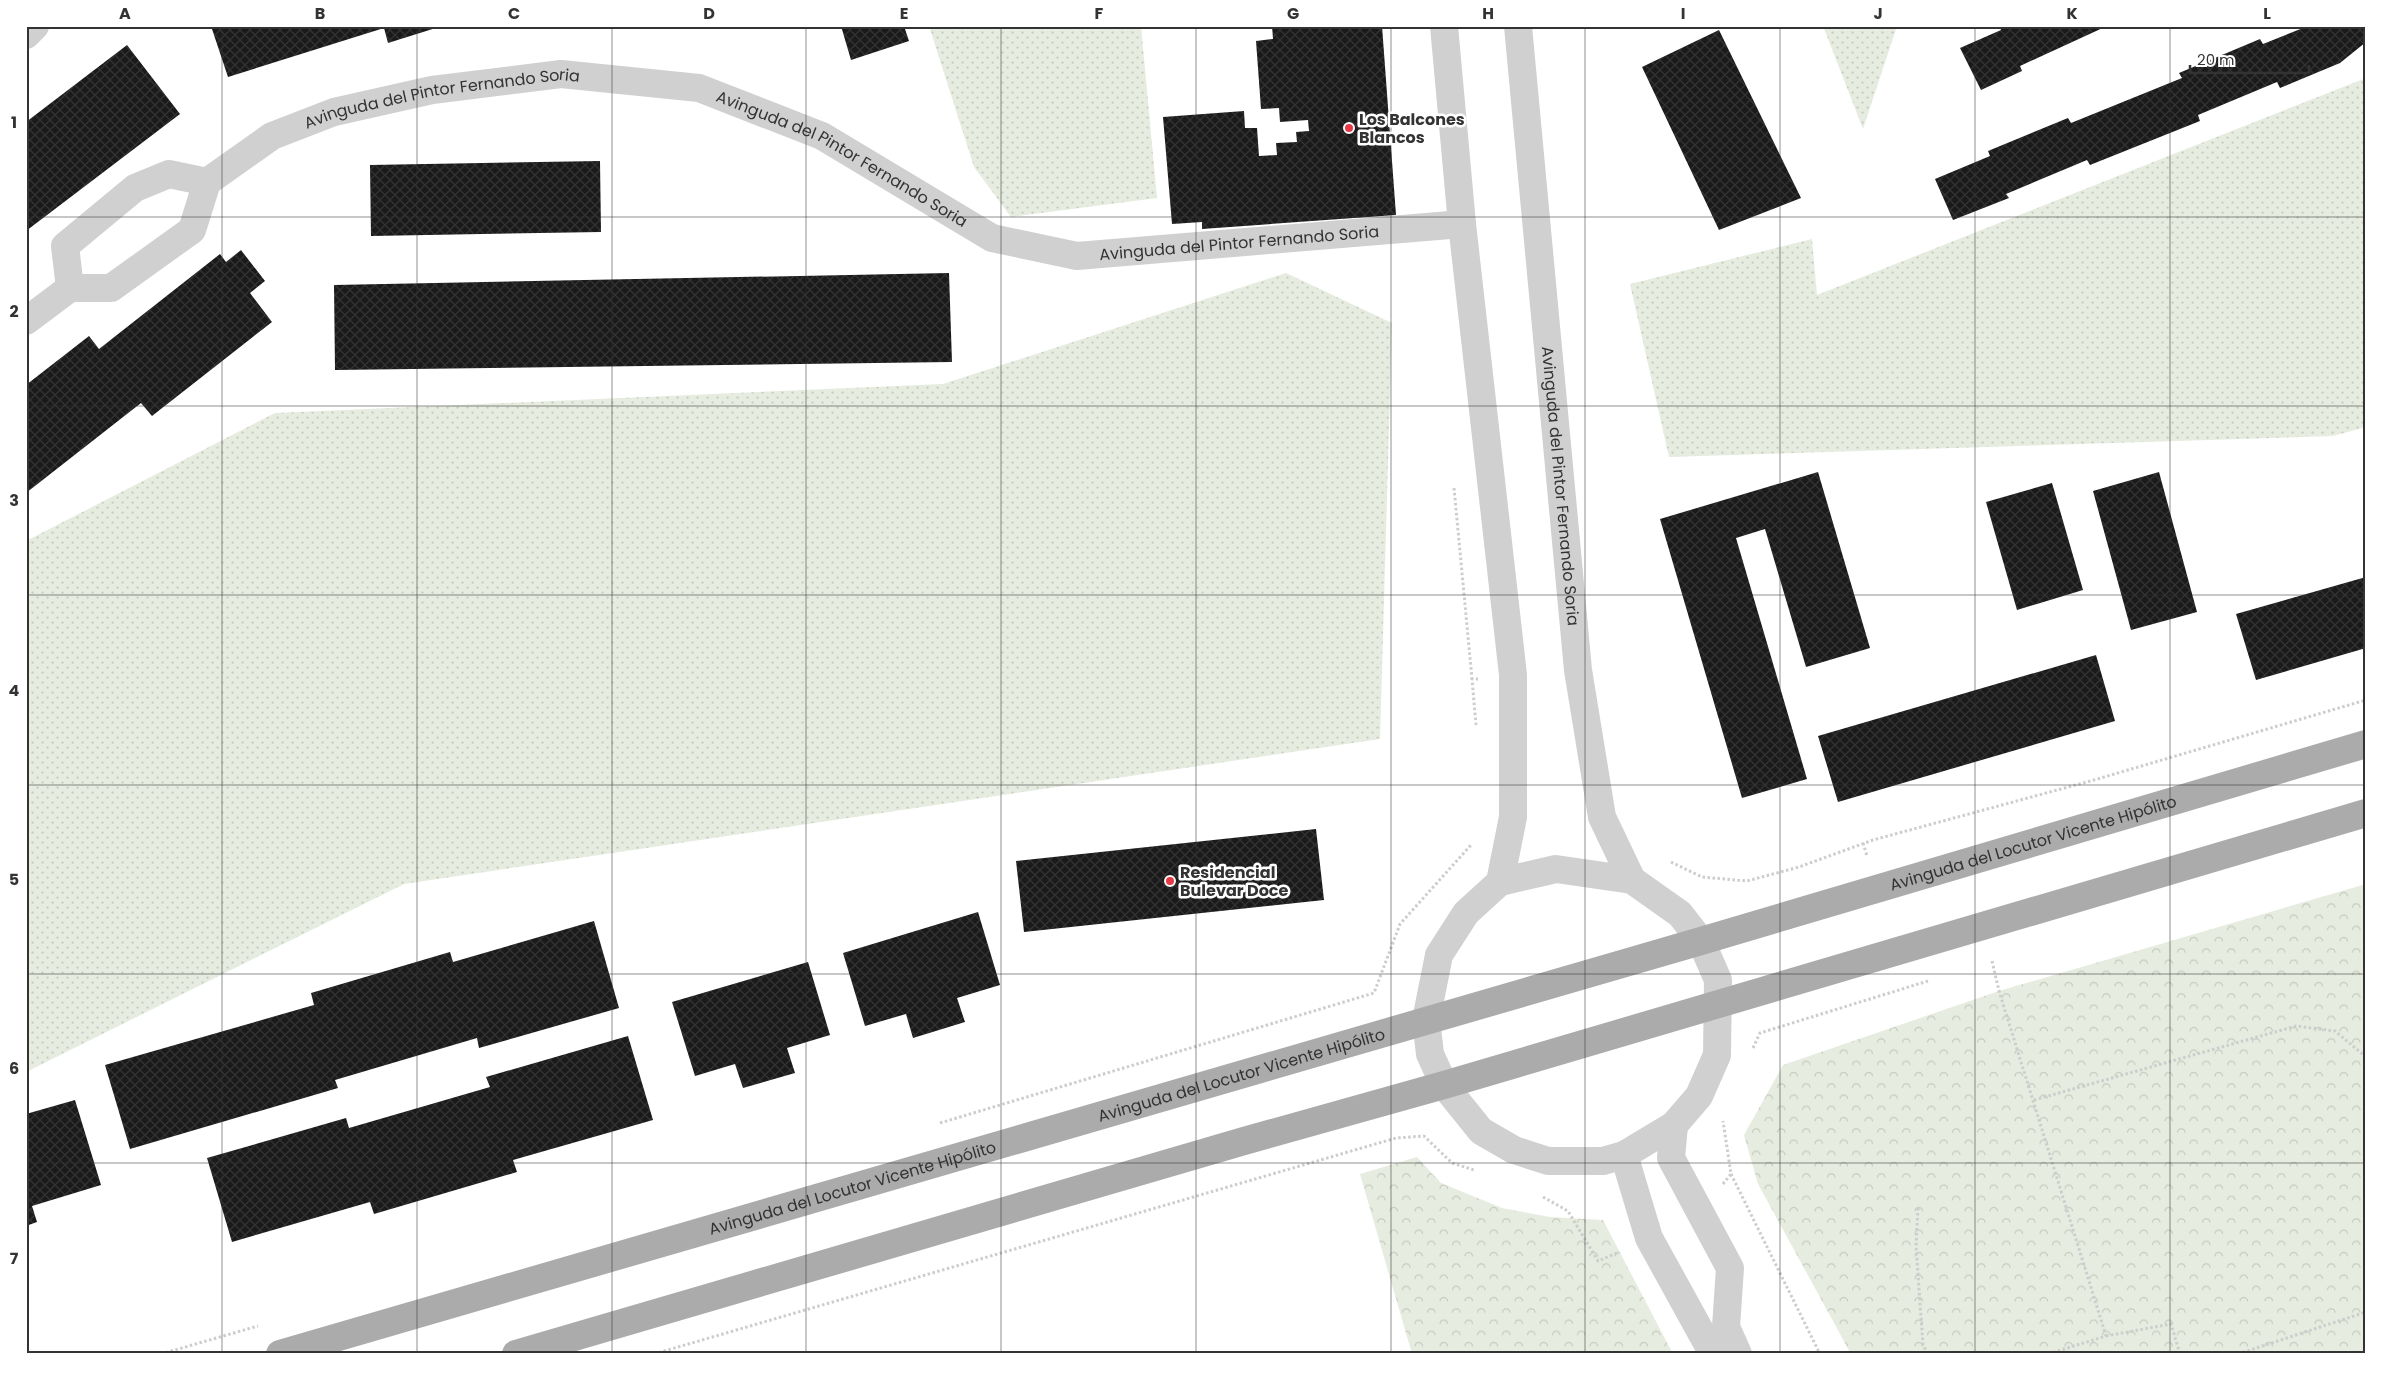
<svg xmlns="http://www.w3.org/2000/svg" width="2392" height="1380" viewBox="0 0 2392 1380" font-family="Poppins,sans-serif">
<defs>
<pattern id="grass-dots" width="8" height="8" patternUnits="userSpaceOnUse" patternTransform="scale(1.25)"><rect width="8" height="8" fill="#e6ecdf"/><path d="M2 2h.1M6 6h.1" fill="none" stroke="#c6cbc0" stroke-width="1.8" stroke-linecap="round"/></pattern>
<pattern id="park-crowns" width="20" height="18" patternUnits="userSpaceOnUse" patternTransform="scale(1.25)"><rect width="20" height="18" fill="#e6ecdf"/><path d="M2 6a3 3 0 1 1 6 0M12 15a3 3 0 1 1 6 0" fill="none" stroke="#c6cbc0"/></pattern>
<pattern id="building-cross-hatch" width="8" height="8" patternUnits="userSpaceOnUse" patternTransform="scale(1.25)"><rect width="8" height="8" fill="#1a1a1a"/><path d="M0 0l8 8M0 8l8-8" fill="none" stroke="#333"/></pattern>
</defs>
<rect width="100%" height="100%" fill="#fff"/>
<path fill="url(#grass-dots)" d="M929,26h212l16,172 -146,19 -37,-50z
M1823,26h74l-34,103z
M2366,78v349l-33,9 -664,21 -39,-173 182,-45 5,56z
M1286,273l106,50 -12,416 -976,145 -378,188v-531l249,-128 668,-29z"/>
<path fill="url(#park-crowns)" d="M2366,884v470h-515l-93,-170 -14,-49 39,-70 216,-74z
M1417,1157l24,26 61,25 48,9 53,3 70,134h-261l-52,-180z"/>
<path fill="url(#building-cross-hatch)" d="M211,26h228v1l-51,16 -4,-15 -156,49z
M841,26h63l5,15 -58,19z
M1272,26h110l14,189 -194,14v-7l-30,2 -9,-107 81,-6 1,17h12l2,28 18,-1 -1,-12 21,-1 -1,-10 13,-1 -1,-11 -28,2 -1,-14 -18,1 -5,-68 17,-2z
M1999,26h108l-87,40 2,5 -41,19 -21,-42 41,-18z
M2308,26h58v16l-26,21 -60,25 -3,-6 -79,33 2,6 -110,44 -3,-5 -81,34 3,4 -56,22 -18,-41 55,-23 -2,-5 80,-33 3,5 111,-45 -3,-5 81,-34 3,5z
M1719,30l82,168 -82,32 -77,-163z
M127,45l53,69 -154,117v-109z
M600,161l1,71 -230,4 -1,-71z
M241,250l24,31 -15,12 22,29 -120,94 -11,-13 -115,90v-108l63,-49 10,13 121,-95 6,8z
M949,273l3,89 -617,8 -1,-85z
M1818,472l52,176 -64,19 -41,-138 -29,9 71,241 -65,19 -82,-279z
M2159,472l38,140 -66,18 -38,-139z
M2052,483l31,107 -66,20 -31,-108z
M2366,577v71l-110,32 -20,-66z
M2096,655l19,66 -277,81 -20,-66z
M1316,829l8,71 -300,32 -8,-71z
M978,912l22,73 -43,13 8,24 -52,16 -7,-24 -41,12 -22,-73z
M594,921l25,87 -140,40 -2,-10 -142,42 3,8 -208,61 -25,-84 209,-60 -3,-12 139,-41 3,10z
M808,962l22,73 -43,13 8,25 -52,15 -8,-24 -40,12 -23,-74z
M628,1036l25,84 -140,40 4,12 -143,42 -4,-12 -138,40 -25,-84 139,-40 3,10 141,-41 -4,-10z
M75,1100l26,85 -69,21 5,16 -11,4v-112z"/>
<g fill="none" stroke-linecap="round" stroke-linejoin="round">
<path stroke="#cdcdcd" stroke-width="3" stroke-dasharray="2.5 2.5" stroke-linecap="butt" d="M1454,488l18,191
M1476,725l-4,-46h6
M1863,843l4,13
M1671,862l31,15 45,4 52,-14 74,-27 221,-60 272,-80
M1992,961l7,30 107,345 -58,18
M1753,1048l7,-15 168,-52
M2034,1100l262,-74 39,5 31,26
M940,1123l434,-130 26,-69 71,-79
M1731,1174l89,180
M1723,1184l8,-10 -8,-53
M1543,1197l25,14 30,50 19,-8
M1918,1208l-2,38 7,99 5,9
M2106,1336l65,-12 9,30
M161,1354l97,-28
M654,1354l742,-216 28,-2 28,27 22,7
M2238,1354l128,-42"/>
<g stroke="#d0d0d0" stroke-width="28">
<path d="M1444,26l18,198 51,451v142l-13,65"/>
<path id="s1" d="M1518,26l60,644 24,147 30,63"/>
<path d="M26,35l9,-9"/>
<path d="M70,288l-5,-42 70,-58 34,-14 38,8"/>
<path id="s2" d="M26,321l44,-33h41l81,-58 15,-48 65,-46 62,-24 98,-22 129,-16 138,14 123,48 170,102 85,18 385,-32"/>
<path d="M1556,869l76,11 48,34 21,27 17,39 -1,75 -18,41 -25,29 -50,30 -21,6h-55l-34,-11 -33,-19 -37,-46 -14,-31 -4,-34 13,-65 27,-42 34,-31z"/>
<path d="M1674,1125l-3,33 59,110 -4,59 12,27"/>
<path d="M1624,1155l25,83 64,116"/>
</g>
<g stroke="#ababab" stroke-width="28">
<path id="s3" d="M280,1354l1421,-413 665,-197"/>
<path d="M516,1354l728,-213 200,-56 922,-272"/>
</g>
</g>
<path fill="none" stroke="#333" stroke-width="1" stroke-opacity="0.55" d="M222,26v1328M417,26v1328M612,26v1328M806,26v1328M1001,26v1328M1196,26v1328M1391,26v1328M1585,26v1328M1780,26v1328M1975,26v1328M2170,26v1328M26,217h2340M26,406h2340M26,595h2340M26,785h2340M26,974h2340M26,1163h2340"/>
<g fill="#e63946" stroke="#fff" stroke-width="2">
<circle cx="1349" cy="128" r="5"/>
<circle cx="1170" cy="881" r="5"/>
</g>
<g text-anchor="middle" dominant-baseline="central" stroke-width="5" stroke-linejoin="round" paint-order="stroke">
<g font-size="16" fill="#333" stroke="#fff">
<text stroke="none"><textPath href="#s2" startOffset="501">Avinguda del Pintor Fernando Soria</textPath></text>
<text stroke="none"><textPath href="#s2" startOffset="921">Avinguda del Pintor Fernando Soria</textPath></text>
<text stroke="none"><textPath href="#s2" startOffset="1341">Avinguda del Pintor Fernando Soria</textPath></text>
<text stroke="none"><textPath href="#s1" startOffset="462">Avinguda del Pintor Fernando Soria</textPath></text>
<text stroke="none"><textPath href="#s3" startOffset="1826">Avinguda del Locutor Vicente Hipólito</textPath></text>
<text stroke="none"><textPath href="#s3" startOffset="1001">Avinguda del Locutor Vicente Hipólito</textPath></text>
<text stroke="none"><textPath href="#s3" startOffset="596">Avinguda del Locutor Vicente Hipólito</textPath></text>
</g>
<g font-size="16" font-weight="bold" fill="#333" stroke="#fff" text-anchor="start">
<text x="1359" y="119">Los Balcones<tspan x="1359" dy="18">Blancos</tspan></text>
<text x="1180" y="872">Residencial<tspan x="1180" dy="18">Bulevar Doce</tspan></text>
</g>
</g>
<rect width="2392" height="1380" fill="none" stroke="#ffffff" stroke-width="55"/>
<path d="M2190 65v8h119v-8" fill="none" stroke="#333333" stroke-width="2.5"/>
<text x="2197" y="65" font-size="15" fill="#333333" stroke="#ffffff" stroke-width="4" paint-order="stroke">20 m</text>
<rect x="28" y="28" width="2336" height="1324" fill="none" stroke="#333" stroke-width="2"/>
<g font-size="16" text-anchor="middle" font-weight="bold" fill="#333">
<text x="125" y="19">A</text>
<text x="320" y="19">B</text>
<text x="514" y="19">C</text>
<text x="709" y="19">D</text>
<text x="904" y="19">E</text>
<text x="1099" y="19">F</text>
<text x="1293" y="19">G</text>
<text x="1488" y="19">H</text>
<text x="1683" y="19">I</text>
<text x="1878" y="19">J</text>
<text x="2072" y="19">K</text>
<text x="2267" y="19">L</text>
<text x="14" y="128">1</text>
<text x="14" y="317">2</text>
<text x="14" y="506">3</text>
<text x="14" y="696">4</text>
<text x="14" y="885">5</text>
<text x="14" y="1074">6</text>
<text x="14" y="1264">7</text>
</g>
</svg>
